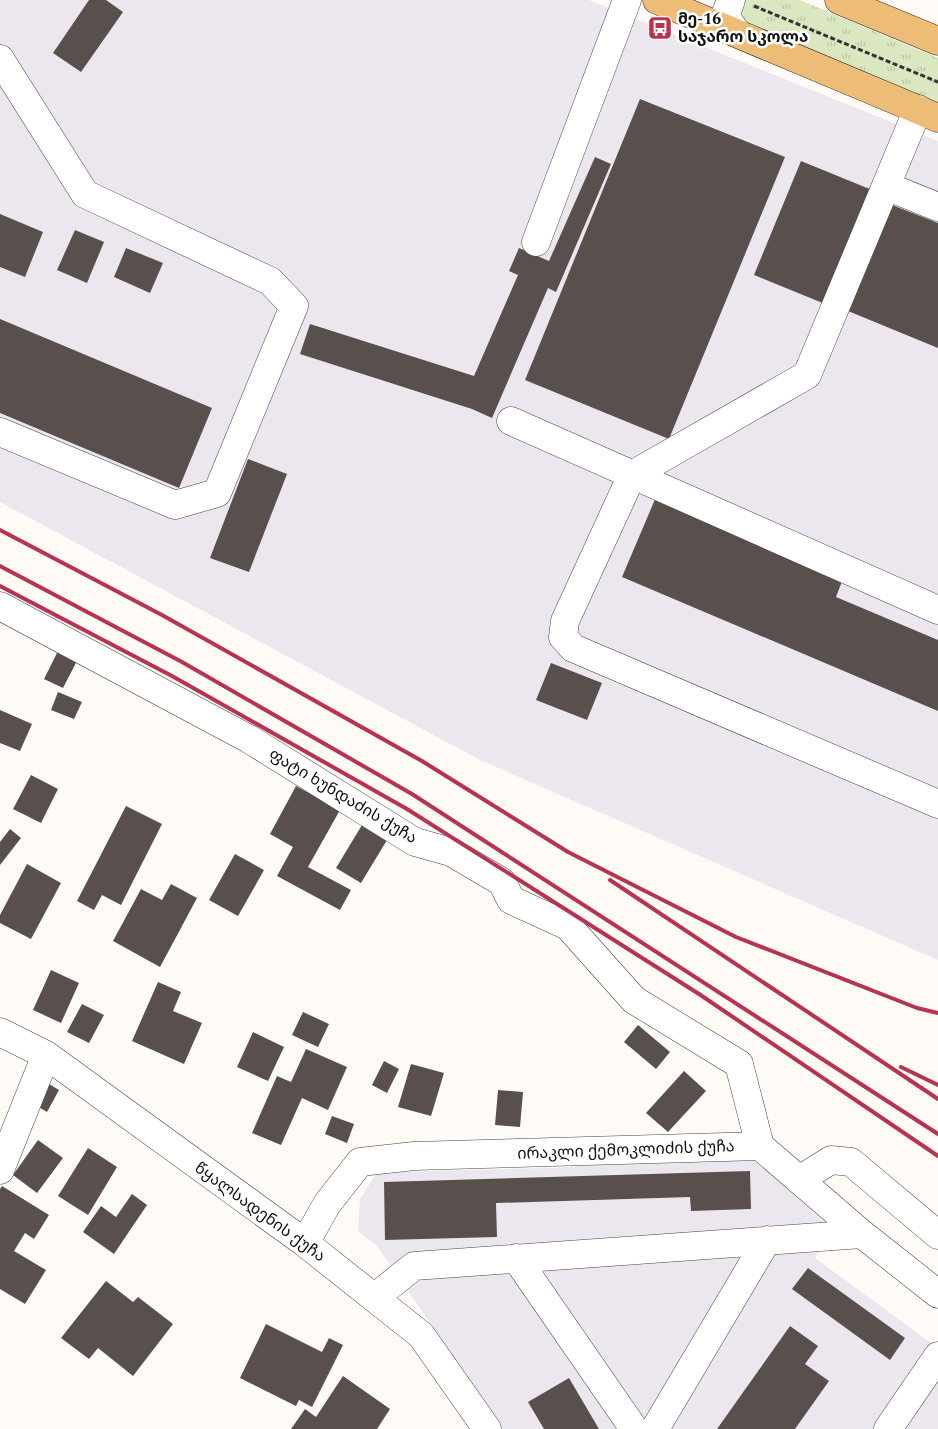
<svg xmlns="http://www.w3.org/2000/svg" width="938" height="1429" viewBox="0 0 938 1429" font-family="Spectral,'Noto Sans Georgian',serif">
<defs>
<pattern id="grass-tufts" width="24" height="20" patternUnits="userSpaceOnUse" patternTransform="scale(1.25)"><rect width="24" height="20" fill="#dbe7c1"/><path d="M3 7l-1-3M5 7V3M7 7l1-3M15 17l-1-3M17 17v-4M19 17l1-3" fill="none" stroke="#bbc5a5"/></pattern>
</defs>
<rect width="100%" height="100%" fill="#fefbf6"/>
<path fill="#ece7ee" d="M0,0h589l349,141v819l-458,-200 -480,-258z
M751,1155l80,74 -16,29 123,90v81h-435l-126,-183 -19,-15 2,-32 17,-27 173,-4z"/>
<path fill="url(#grass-tufts)" d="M744,0h56l138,58v47l-201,-83z"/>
<path fill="#59504e" d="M89,0h17l17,12 -42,60 -28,-19z
M640,99l145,58 -116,282 -144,-59z
M595,157l16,7 -55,128 -8,-4 -56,130 -20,-9 -172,-55 10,-30 164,52 44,-101 -9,-4 10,-23 30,13z
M801,161l71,29 -47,114 -71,-29z
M892,205l46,18v125l-90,-37z
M0,214l43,18 -18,45 -25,-10z
M75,230l29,12 -17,41 -30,-13z
M126,248l37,15 -13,30 -36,-16z
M0,319l212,89 -33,80 -179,-75z
M248,459l39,15 -38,98 -39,-14z
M656,497l188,79 -8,21 102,43v71l-316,-134z
M61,645l19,10 -17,33 -19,-9z
M551,663l51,20 -15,37 -51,-20z
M58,692l24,10 -8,17 -23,-9z
M0,710l32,14 -12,27 -20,-8z
M31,775l27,14 -17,34 -28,-14z
M296,786l44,24 -32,57 43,23 -11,20 -63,-34 16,-29 -23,-13z
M126,806l36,18 -41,81 -19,-10 -8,15 -17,-9z
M362,825l25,15 -26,43 -25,-15z
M10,829l11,9 -21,27v-23z
M235,854l29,16 -26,46 -29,-16z
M27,864l34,19 -30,56 -31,-16v-8z
M171,884l26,14 -37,69 -47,-26 28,-52 21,11z
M51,970l28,13 -18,40 -28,-13z
M158,982l23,10 -8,19 29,12 -18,41 -52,-23z
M82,1004l22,11 -15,28 -22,-11z
M303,1012l26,12 -11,23 -26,-12z
M638,1025l32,27 -14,17 -32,-27z
M253,1032l31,15 -16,34 -31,-14z
M306,1049l41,18 -19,43 -26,-12 -21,47 -29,-12 25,-57 14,6z
M384,1061l15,8 -12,24 -15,-8z
M411,1064l33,9 -13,43 -33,-9z
M684,1071l22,20 -38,41 -22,-19z
M49,1084l10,6 -12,22 -10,-6z
M498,1090l25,2 -3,35 -25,-2z
M332,1116l22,8 -7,19 -22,-9z
M38,1140l25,18 -26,35 -24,-18z
M88,1148l29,19 -29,48 -30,-19z
M750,1171l1,38 -60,2 -1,-14 -194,6 1,34 -112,3 -1,-58z
M2,1186l47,29 -15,24 -9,-6 -11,18 32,19 -21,34 -25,-15v-100z
M132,1194l15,11 -33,49 -31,-22 18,-26 15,11z
M808,1268l97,70 -15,22 -98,-71z
M106,1281l27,21 5,-5 35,27 -40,52 -35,-28 -9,11 -28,-21z
M266,1324l56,28 7,-14 14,7 -31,62 -13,-7 -3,6 -56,-28z
M790,1326l28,20 -13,18 24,17 -34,48h-78z
M343,1376l47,33 -13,20h-86l14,-20 11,8z
M569,1378l30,51h-55l-16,-27z"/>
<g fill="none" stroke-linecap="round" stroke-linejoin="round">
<defs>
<path id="minor" d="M731,0l-6,16 11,16
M0,59l85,135 185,87 24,25 -77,187 -42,12 -175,-73
M918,109l-111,266 -175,100 -67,146 -2,16 10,11 365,156
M886,186l52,21
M536,242l91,-242
M511,421l427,189
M0,606l249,133 166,103 36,10 51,30 9,18 57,26 66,74 105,64 21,82
M0,1032l46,23 259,188 116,92 66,94
M0,1170l46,-115
M799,1180l32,-20 20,2 87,73
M305,1243l22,-39 33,-42 54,-6 346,-10 102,88 76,60
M516,1258l118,171
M374,1298l40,-32 448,-32
M655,1429l112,-189
M888,1429l50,-73"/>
<path id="major" d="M657,0l281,118
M839,0l99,41"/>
</defs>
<use href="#minor" stroke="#444" stroke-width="29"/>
<use href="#major" stroke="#222" stroke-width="29"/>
<path stroke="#333" stroke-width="3" stroke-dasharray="5 2.5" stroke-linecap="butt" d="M754,6l184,76"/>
<use href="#minor" stroke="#fff" stroke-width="28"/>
<use href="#major" stroke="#edbd77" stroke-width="28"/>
<path stroke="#b7334f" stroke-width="4" d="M0,530l162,85 260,146 146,91 168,85 181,71 21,5
M0,566l182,96 230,132 526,340
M0,586l172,90 235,133 292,185 239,162
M610,880l328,219
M901,1067l37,18"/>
</g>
<defs>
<symbol id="bus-square" viewBox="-11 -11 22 22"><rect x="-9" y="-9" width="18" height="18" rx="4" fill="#b7334f" stroke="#fff"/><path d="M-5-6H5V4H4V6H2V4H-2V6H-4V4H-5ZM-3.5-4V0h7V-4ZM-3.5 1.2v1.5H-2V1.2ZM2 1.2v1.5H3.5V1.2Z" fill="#fff"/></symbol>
</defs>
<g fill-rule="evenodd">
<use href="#bus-square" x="646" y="14" width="28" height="28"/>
</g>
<g text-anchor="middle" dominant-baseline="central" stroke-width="5" stroke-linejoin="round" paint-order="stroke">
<g font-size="16" font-weight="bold" fill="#111" stroke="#fff" text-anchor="start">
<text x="678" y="19">მე-16<tspan x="678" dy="18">საჯარო სკოლა</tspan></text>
</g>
<g font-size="16" fill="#111" stroke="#fff">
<text transform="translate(343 796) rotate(31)">ფატი ხუნდაძის ქუჩა</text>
<text transform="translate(626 1150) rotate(-2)">ირაკლი ქემოკლიძის ქუჩა</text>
<text transform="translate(260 1212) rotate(36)">წყალსადენის ქუჩა</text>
</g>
</g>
</svg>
